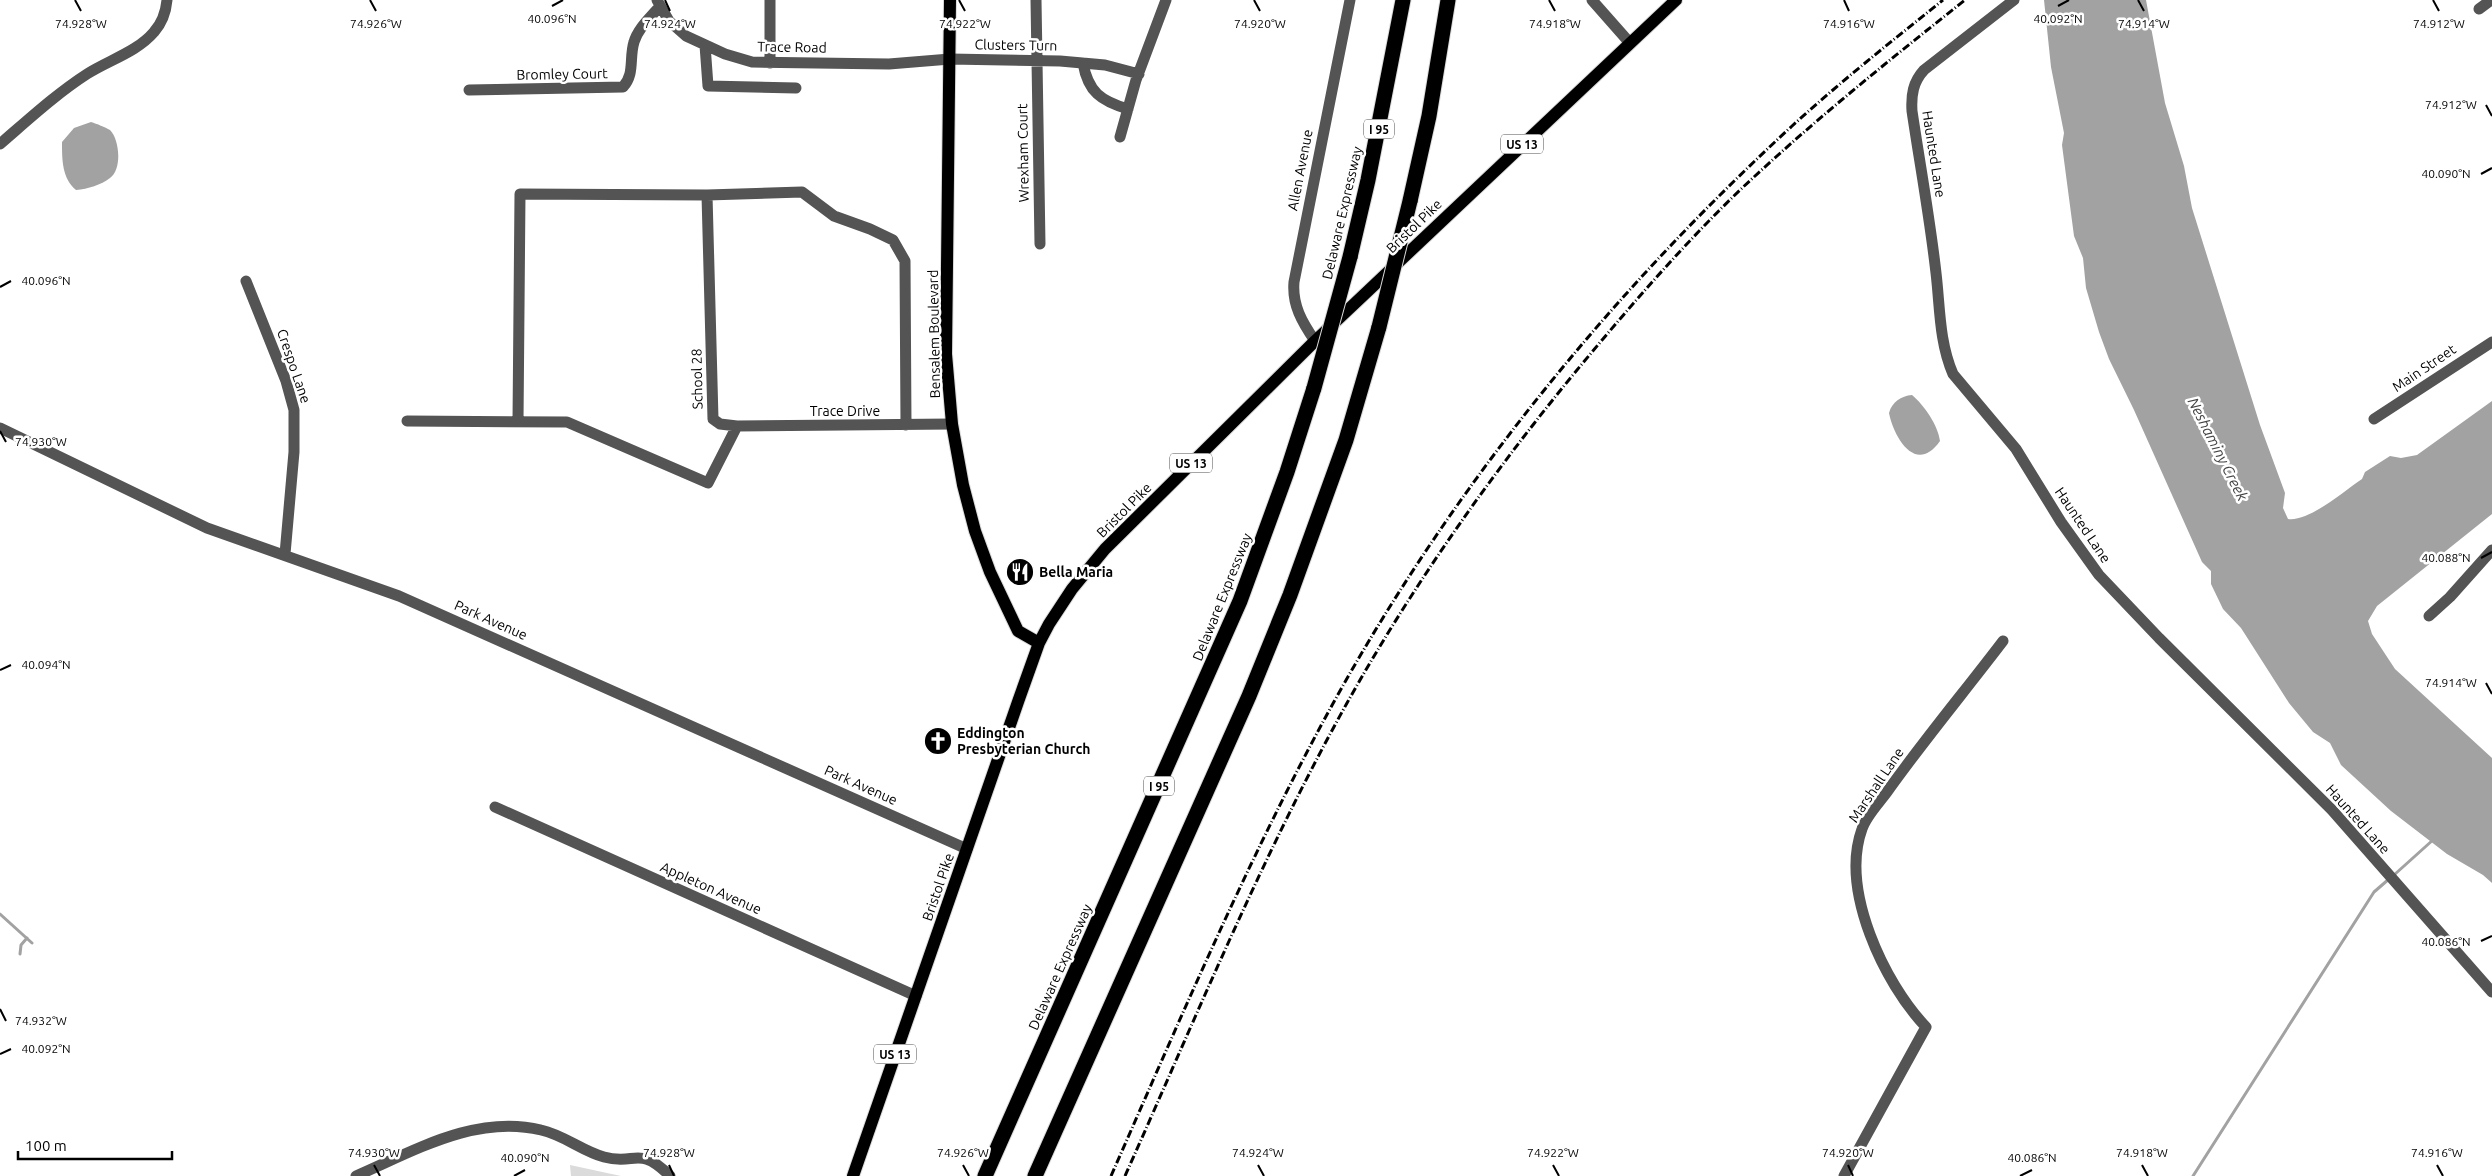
<svg xmlns="http://www.w3.org/2000/svg" width="2492" height="1176" viewBox="0 0 2492 1176" font-family="Ubuntu,sans-serif">
<rect width="100%" height="100%" fill="#fff"/>
<path fill="#dbdbdb" d="M570,1165l51,11h-50z"/>
<path fill="#a2a2a2" d="M2044,0h102l19,103 19,63 8,42 68,217 25,68 -2,15 5,11c21,3 56,-28 74,-40l3,-7 25,-16 11,2 16,-3 75,-54v113l-115,92 -9,15 4,13 23,35 97,89v125l-9,-8 -36,-21 -56,-43 -50,-46 -11,-22 -17,-11 -24,-29 -48,-75 -18,-19 -12,-25v-13l-9,-9 -68,-152 -25,-51 -10,-27 -13,-44 -3,-30 -9,-22 -12,-91 2,-12 -13,-66z
M91,122c6,2 14,5 19,8 10,10 12,40 0,48 -9,7 -22,11 -34,12 -14,-12 -14,-30 -14,-48l12,-14z
M1912,395c12,10 26,30 28,46 -24,34 -46,-3 -51,-28 3,-11 12,-17 23,-18z"/>
<g fill="none" stroke-linecap="round" stroke-linejoin="round">
<path stroke="#a2a2a2" stroke-width="3" d="M2394,875l40,-36
M0,914l32,29
M20,954l1,-9 6,-7
M2193,1176l181,-284 15,-13"/>
<defs>
<path id="major" d="M950,0l-4,354 6,70 11,61 12,46 15,41 28,59 21,12
M853,1176l166,-477 20,-56 10,-19 23,-35 33,-40 210,-208 361,-341"/>
<path id="highway" d="M1410,201l19,-85 19,-116
M1350,257l18,-77 35,-180
M985,1176l255,-575 47,-129 27,-84
M1035,1176l214,-480 41,-101 56,-155 33,-113"/>
</defs>
<use href="#major" stroke="#dbdbdb" stroke-width="14"/>
<use href="#highway" stroke="#dbdbdb" stroke-width="17"/>
<path stroke="#545454" stroke-width="11" d="M657,0l12,21 17,15 39,18 27,8 137,2 61,-5 110,2 45,4 34,9
M1036,0l4,244
M1592,0l37,42
M2014,0l-90,70c-11,12 -13,25 -12,41 8,54 18,108 24,162 4,33 3,69 17,101l63,75 45,73 38,53 60,63 173,172 160,182
M2479,9l12,-9
M705,45l3,41 88,2
M770,63v-63
M1083,63c5,29 18,38 45,46
M469,90l154,-3c12,-13 6,-29 11,-45 4,-14 17,-25 26,-36
M1120,137l16,-57 30,-80
M0,144c28,-24 56,-50 87,-70 22,-14 50,-22 67,-42 8,-9 12,-21 13,-32
M246,281l40,100 8,29v42l-9,102
M1315,341c-13,-19 -23,-36 -21,-59l56,-282
M2374,419l118,-77
M407,421l160,1 141,61 29,-57 -17,-2 -7,-5 -6,-224
M518,422l2,-228 187,1 95,-3 32,24 36,13 23,11 12,21 1,164
M737,426l215,-2
M0,428l207,100 192,68 568,253
M2429,616l21,-19 42,-47
M495,807l421,189
M356,1176c58,-25 120,-62 185,-46 23,5 41,21 63,27 32,9 34,-13 66,19
M1844,1176l82,-149c-42,-44 -86,-137 -64,-198 4,-13 17,-26 25,-37 37,-52 78,-101 116,-151"/>
<use href="#major" stroke="#000" stroke-width="12"/>
<use href="#highway" stroke="#000" stroke-width="15"/>
<path stroke="#000" stroke-width="3" stroke-dasharray="8 2.5 1 2.5" stroke-linecap="butt" d="M1111,1176c71,-161 140,-324 225,-478 119,-214 275,-405 455,-571 49,-45 101,-86 152,-127
M1125,1176c71,-159 137,-320 222,-473 67,-120 147,-233 235,-339 50,-60 101,-119 158,-174 71,-67 148,-129 225,-190"/>
<defs>
<path id="highway-bridge" d="M1379,327l31,-126
M1314,388l36,-131"/>
</defs>
<use href="#highway-bridge" stroke="#dbdbdb" stroke-width="17" stroke-linecap="butt"/>
<use href="#highway-bridge" stroke="#000" stroke-width="15"/>
</g>
<path fill="none" stroke="#000" stroke-width="2" d="M75,0l6,11M370,0l6,11M665,0l5,11M959,0l6,11M1254,0l6,11M1549,0l6,11M1844,0l5,11M2138,0l6,11M2433,0l6,11M552,6l11,-6M2058,6l11,-6M2486,105l6,11M2481,174l11,-6M0,287l11,-6M0,431l6,11M2481,558l11,-6M0,670l11,-5M2486,683l6,11M2481,941l11,-5M0,1009l6,12M0,1054l11,-5M374,1165l6,11M669,1165l5,11M963,1165l6,11M1258,1165l6,11M1553,1165l6,11M1848,1165l5,11M2142,1165l6,11M2437,1165l6,11M514,1176l11,-6M2020,1176l12,-6"/>
<defs>
<symbol id="restaurant-disc" viewBox="-11 -11 22 22"><circle r="9.5" fill="#000" stroke="#fff"/><path d="M-5-6h1v4h1v-4h1v4h1v-4h1v5L-1.5 .5V6h-2V.5L-5-1ZM5-6V6H3V1.5H1.5Q1.5-4 5-6Z" fill="#fff"/></symbol>
<symbol id="church-disc" viewBox="-11 -11 22 22"><circle r="9.5" fill="#000" stroke="#fff"/><path d="M-1.2-6h2.4v3.5h3.3v2.4h-3.3V6h-2.4V-.1h-3.3v-2.4h3.3Z" fill="#fff"/></symbol>
</defs>
<g fill-rule="evenodd">
<use href="#restaurant-disc" x="1004" y="556" width="32" height="32"/>
<use href="#church-disc" x="922" y="725" width="32" height="32"/>
</g>
<g text-anchor="middle" dominant-baseline="central" stroke-width="5" stroke-linejoin="round" paint-order="stroke">
<g fill="#fff" stroke="#4c4c4c" stroke-width="1">
<rect x="1364" y="119.5" width="30" height="19" rx="4"/>
<rect x="1501" y="134.5" width="42" height="19" rx="4"/>
<rect x="1170" y="453.5" width="42" height="19" rx="4"/>
<rect x="1144" y="776.5" width="30" height="19" rx="4"/>
<rect x="874" y="1044.5" width="42" height="19" rx="4"/>
</g>
<g font-size="12" font-weight="bold" fill="#000">
<text x="1379" y="129">I 95</text>
<text x="1522" y="144">US 13</text>
<text x="1191" y="463">US 13</text>
<text x="1159" y="786">I 95</text>
<text x="895" y="1054">US 13</text>
</g>
<g font-size="14" fill="#000" stroke="#fff">
<text transform="translate(1016 45) rotate(1)">Clusters Turn</text>
<text transform="translate(792 47) rotate(1)">Trace Road</text>
<text transform="translate(562 74) rotate(-1)">Bromley Court</text>
<text transform="translate(1023 153) rotate(-91)">Wrexham Court</text>
<text transform="translate(1934 154) rotate(81)">Haunted Lane</text>
<text transform="translate(1300 170) rotate(-79)">Allen Avenue</text>
<text transform="translate(1342 213) rotate(-77)">Delaware Expressway</text>
<text transform="translate(1414 226) rotate(-44)">Bristol Pike</text>
<text transform="translate(934 334) rotate(-91)">Bensalem Boulevard</text>
<text transform="translate(294 366) rotate(71)">Crespo Lane</text>
<text transform="translate(2424 368) rotate(-34)">Main Street</text>
<text transform="translate(697 379) rotate(-91)">School 28</text>
<text x="845" y="411">Trace Drive</text>
<text transform="translate(1124 510) rotate(-45)">Bristol Pike</text>
<text transform="translate(2083 525) rotate(56)">Haunted Lane</text>
<text transform="translate(1222 597) rotate(-68)">Delaware Expressway</text>
<text transform="translate(491 620) rotate(24)">Park Avenue</text>
<text transform="translate(861 785) rotate(24)">Park Avenue</text>
<text transform="translate(1876 785) rotate(-56)">Marshall Lane</text>
<text transform="translate(2358 819) rotate(48)">Haunted Lane</text>
<text transform="translate(938 887) rotate(-71)">Bristol Pike</text>
<text transform="translate(711 888) rotate(24)">Appleton Avenue</text>
<text transform="translate(1060 967) rotate(-66)">Delaware Expressway</text>
</g>
<g font-size="14" font-weight="bold" fill="#000" stroke="#fff" text-anchor="start">
<text x="1039" y="572">Bella Maria</text>
<text x="957" y="733">Eddington<tspan x="957" dy="16">Presbyterian Church</tspan></text>
</g>
<g font-size="15" font-style="italic" fill="#434343" stroke="#fff">
<text transform="translate(2218 449) rotate(63)">Neshaminy Creek</text>
</g>
</g>
<g font-size="12" text-anchor="middle" fill="#000" stroke="#fff" stroke-width="5" stroke-linejoin="round" paint-order="stroke">
<text x="552" y="23">40.096°N</text>
<text x="2058" y="23">40.092°N</text>
<text x="2439" y="28">74.912°W</text>
<text x="81" y="28">74.928°W</text>
<text x="376" y="28">74.926°W</text>
<text x="670" y="28">74.924°W</text>
<text x="965" y="28">74.922°W</text>
<text x="1260" y="28">74.920°W</text>
<text x="1555" y="28">74.918°W</text>
<text x="1849" y="28">74.916°W</text>
<text x="2144" y="28">74.914°W</text>
<text x="2451" y="109">74.912°W</text>
<text x="2446" y="178">40.090°N</text>
<text x="46" y="285">40.096°N</text>
<text x="41" y="446">74.930°W</text>
<text x="2446" y="562">40.088°N</text>
<text x="46" y="669">40.094°N</text>
<text x="2451" y="687">74.914°W</text>
<text x="2446" y="946">40.086°N</text>
<text x="41" y="1025">74.932°W</text>
<text x="46" y="1053">40.092°N</text>
<text x="374" y="1157">74.930°W</text>
<text x="669" y="1157">74.928°W</text>
<text x="963" y="1157">74.926°W</text>
<text x="1258" y="1157">74.924°W</text>
<text x="1553" y="1157">74.922°W</text>
<text x="1848" y="1157">74.920°W</text>
<text x="2142" y="1157">74.918°W</text>
<text x="2437" y="1157">74.916°W</text>
<text x="525" y="1162">40.090°N</text>
<text x="2032" y="1162">40.086°N</text>
</g>
<path d="M18 1151v8h154v-8" fill="none" stroke="#000000" stroke-width="2.5"/>
<text x="25" y="1151" font-size="15" fill="#000000" stroke="#ffffff" stroke-width="4" paint-order="stroke">100 m</text>
</svg>
